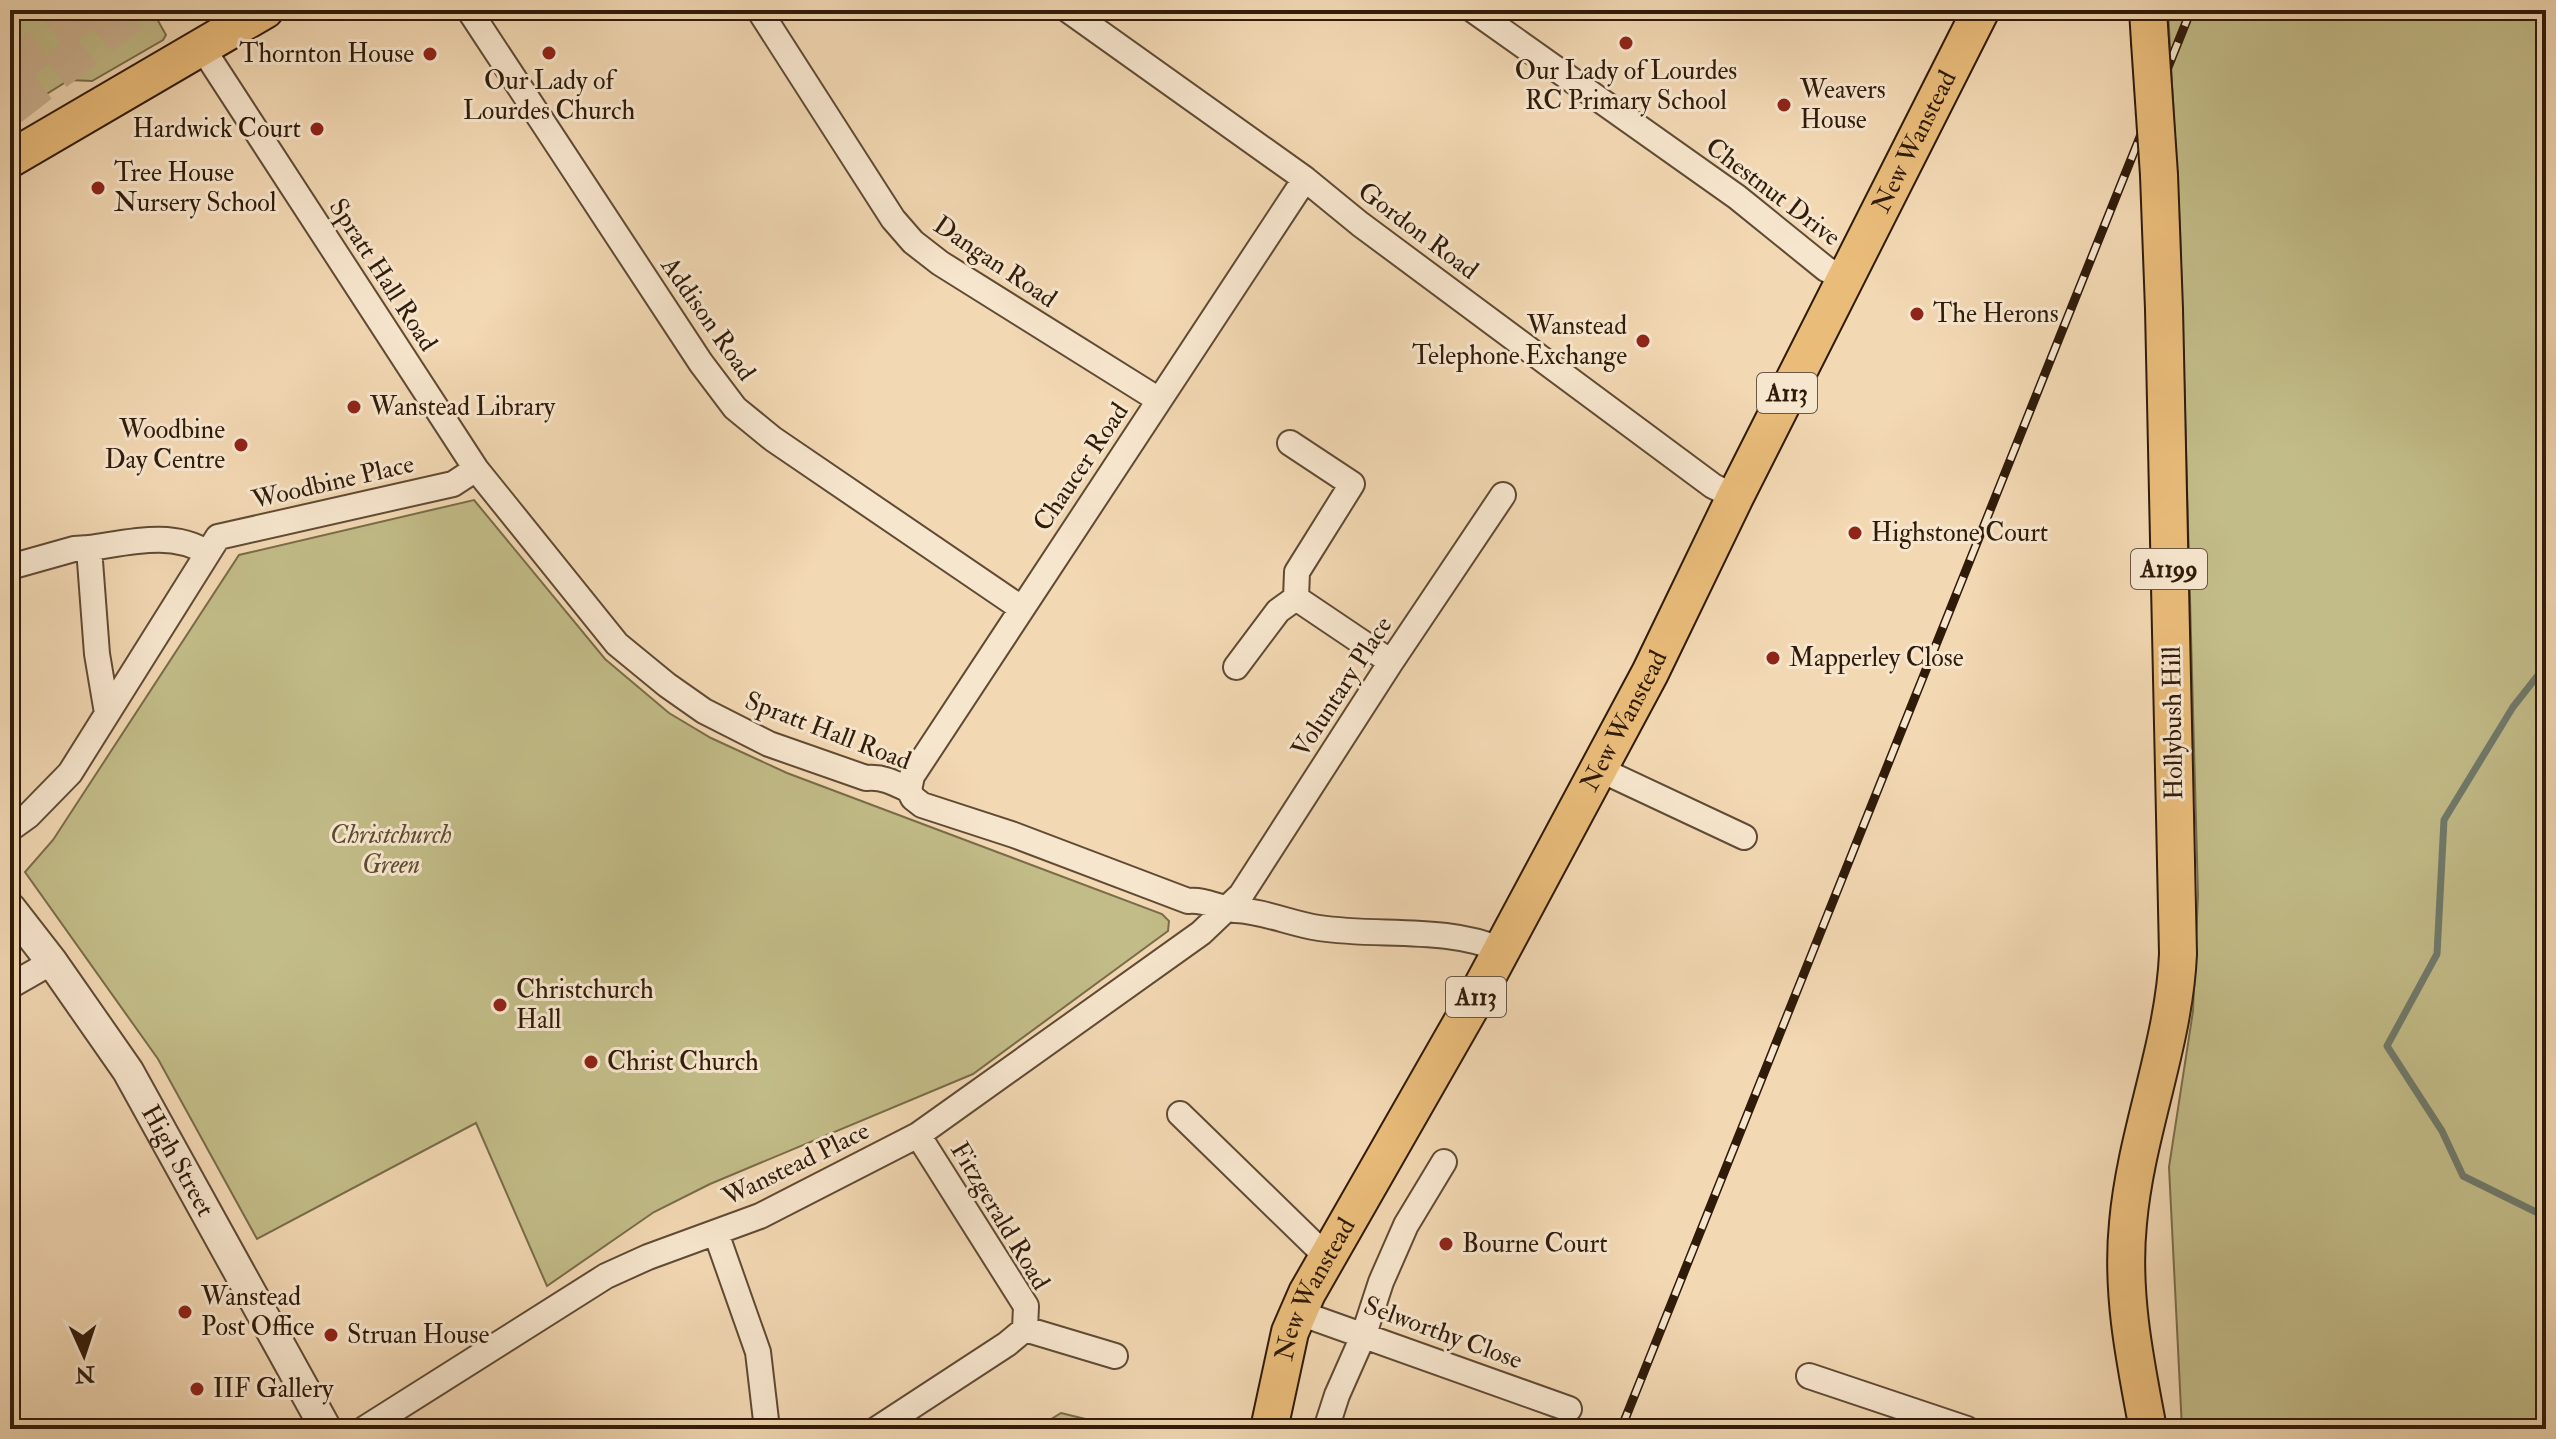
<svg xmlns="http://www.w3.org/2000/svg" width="2556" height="1439" viewBox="0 0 2556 1439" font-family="'IM FELL Double Pica',serif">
<rect width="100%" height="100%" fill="#f2d8b3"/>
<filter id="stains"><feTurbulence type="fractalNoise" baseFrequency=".0025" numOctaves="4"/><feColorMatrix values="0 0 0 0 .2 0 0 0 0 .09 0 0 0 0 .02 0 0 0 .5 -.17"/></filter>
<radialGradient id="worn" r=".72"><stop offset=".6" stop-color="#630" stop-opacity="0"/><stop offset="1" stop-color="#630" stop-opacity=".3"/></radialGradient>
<path fill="#c2bc88" stroke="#796c49" stroke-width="2" d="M10,10h142l14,25 -3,5 -71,41 -23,-1 -59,37z
M2168,10h378v1419h-364l-13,-262 24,-156 5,-116 -18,-666z
M474,500l131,159 64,54 42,25 76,35 375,141 7,7 -1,10 -195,143 -263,110 -56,28 -107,74 -71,-163 -219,116 -99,-180 -133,-187 28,-32 186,-285z
M1061,1413l65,16h-91z"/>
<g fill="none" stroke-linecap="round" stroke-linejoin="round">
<path stroke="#707a6b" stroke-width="7" d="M2546,665l-33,42 -69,113 -7,134 -50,92 55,85 21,45 83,41"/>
<path stroke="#cbb291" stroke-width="38" stroke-dasharray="38 19" stroke-linecap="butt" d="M10,70l77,-60
M10,107l125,-97"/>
<defs>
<path id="minor" d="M469,10l232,353 34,45 38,31 248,169
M759,10l134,209 20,23 27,21 219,137
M1068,10l237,169 55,45 353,262 22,11
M1473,10l264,187 89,72 18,9
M203,49l273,420 141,175 50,41 37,26 65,33 97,34c16,-2 29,5 43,12l4,8 9,7 92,30 174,66c17,-2 30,7 47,9 29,1 56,14 84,18 59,9 128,-2 182,22
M1290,443l62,41 -55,88 -1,26 95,64
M10,567l64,-18 15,-1
M1236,667l42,-56 18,-13
M107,713l-10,-59 -8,-106c38,-5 84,-18 118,5
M1599,769l145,68
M909,790l3,-14 393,-597
M10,829l18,-13 42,-43 148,-236 235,-53 23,-15
M10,986l42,-24
M1180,1114l147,143
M716,1233l42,119 9,77
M1297,1312l272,97
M1025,1329l90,27
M1809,1376l158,53
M364,1429l242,-153 42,-19 112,-41 158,-81 283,-202 40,-38 150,-233 112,-167
M877,1429l130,-85 18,-15 1,-23 -108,-171
M1326,1429l11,-34 27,-61 17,-52 25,-57 38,-63"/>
<g id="tertiary">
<path id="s1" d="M10,908l42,54 76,109 198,358"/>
</g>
<g id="primary">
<path d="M2148,10l2,32"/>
<path d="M10,159l255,-149"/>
<path id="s2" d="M1269,1429l21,-97 17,-39 171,-299 172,-321 85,-176 246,-487"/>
<path d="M2148,1429c-13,-68 -27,-136 -20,-206 8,-91 46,-178 50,-269l-14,-645 -5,-134"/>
</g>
</defs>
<use href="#minor" stroke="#604a34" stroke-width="28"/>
<use href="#tertiary" stroke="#604a34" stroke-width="34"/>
<use href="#primary" stroke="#301b0a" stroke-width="40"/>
<use href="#minor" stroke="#f7e6ce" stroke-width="24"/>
<use href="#tertiary" stroke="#f7e6ce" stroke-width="30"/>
<use href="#primary" stroke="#e9bc7a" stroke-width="36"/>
<defs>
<path id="rail" d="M1621,1429l570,-1419"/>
</defs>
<use href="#rail" stroke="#301b0a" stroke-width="9"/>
<use href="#rail" stroke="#f7e6ce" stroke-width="6" stroke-dasharray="18" stroke-linecap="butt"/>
<defs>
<path id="primary-bridge" d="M2150,42l9,133"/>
</defs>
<use href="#primary-bridge" stroke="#301b0a" stroke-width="40" stroke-linecap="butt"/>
<use href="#primary-bridge" stroke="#e9bc7a" stroke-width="36"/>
</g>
<g fill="#8f2418" stroke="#f7e6ce" stroke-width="3">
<circle cx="1626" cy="43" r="8"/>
<circle cx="549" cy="53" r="8"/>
<circle cx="430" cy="54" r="8"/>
<circle cx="1784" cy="105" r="8"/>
<circle cx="317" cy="129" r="8"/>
<circle cx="98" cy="188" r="8"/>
<circle cx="1917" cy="314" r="8"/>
<circle cx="1643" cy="341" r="8"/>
<circle cx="354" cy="407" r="8"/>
<circle cx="241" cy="445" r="8"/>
<circle cx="1855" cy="533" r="8"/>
<circle cx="1773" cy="658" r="8"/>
<circle cx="500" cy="1005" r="8"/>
<circle cx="591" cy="1062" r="8"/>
<circle cx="1446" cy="1244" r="8"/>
<circle cx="185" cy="1312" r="8"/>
<circle cx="331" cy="1335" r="8"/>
<circle cx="197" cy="1389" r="8"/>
</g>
<g text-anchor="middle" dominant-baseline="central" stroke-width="6" stroke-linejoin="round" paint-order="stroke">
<g fill="#f7e6ce" stroke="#6c5845" stroke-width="2">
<rect x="1757" y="373" width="60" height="40" rx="6"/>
<rect x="2131" y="549" width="76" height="40" rx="6"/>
<rect x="1446" y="977" width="60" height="40" rx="6"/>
</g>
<g font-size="24" font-weight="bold" fill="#301b0a">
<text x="1787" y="393">A113</text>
<text x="2169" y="569">A1199</text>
<text x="1476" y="997">A113</text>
</g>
<g font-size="26" fill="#301b0a" stroke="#f7e6ce" text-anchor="start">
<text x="414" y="54" text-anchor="end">Thornton House</text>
<text x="1626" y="71" text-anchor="middle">Our Lady of Lourdes<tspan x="1626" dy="30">RC Primary School</tspan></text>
<text x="549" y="81" text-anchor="middle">Our Lady of<tspan x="549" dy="30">Lourdes Church</tspan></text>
<text x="1800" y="90">Weavers<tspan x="1800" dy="30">House</tspan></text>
<text x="301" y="129" text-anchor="end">Hardwick Court</text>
<text x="114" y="173">Tree House<tspan x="114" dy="30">Nursery School</tspan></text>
<text x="1933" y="314">The Herons</text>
<text x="1627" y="326" text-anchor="end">Wanstead<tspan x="1627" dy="30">Telephone Exchange</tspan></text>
<text x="370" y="407">Wanstead Library</text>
<text x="225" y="430" text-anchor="end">Woodbine<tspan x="225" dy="30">Day Centre</tspan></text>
<text x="1871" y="533">Highstone Court</text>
<text x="1789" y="658">Mapperley Close</text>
<text x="516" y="990">Christchurch<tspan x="516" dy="30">Hall</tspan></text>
<text x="607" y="1062">Christ Church</text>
<text x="1462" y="1244">Bourne Court</text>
<text x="201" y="1297">Wanstead<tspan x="201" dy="30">Post Office</tspan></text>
<text x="347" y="1335">Struan House</text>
<text x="213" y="1389">IIF Gallery</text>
</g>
<g font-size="26" fill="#301b0a" stroke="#f7e6ce">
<text stroke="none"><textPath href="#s2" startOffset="1444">New Wanstead</textPath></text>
<text transform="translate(1773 192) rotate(37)">Chestnut Drive</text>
<text transform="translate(1418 231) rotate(37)">Gordon Road</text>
<text transform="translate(995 262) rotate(34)">Dangan Road</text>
<text transform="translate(383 275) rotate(57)">Spratt Hall Road</text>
<text transform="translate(708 319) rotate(55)">Addison Road</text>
<text transform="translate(1081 467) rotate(-56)">Chaucer Road</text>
<text transform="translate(333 482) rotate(-13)">Woodbine Place</text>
<text transform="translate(1342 687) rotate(-57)">Voluntary Place</text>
<text stroke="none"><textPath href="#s2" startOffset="796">New Wanstead</textPath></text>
<text transform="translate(2173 723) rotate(-91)">Hollybush Hill</text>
<text transform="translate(828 731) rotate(21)">Spratt Hall Road</text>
<text stroke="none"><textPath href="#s1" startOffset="304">High Street</textPath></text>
<text transform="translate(796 1164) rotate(-26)">Wanstead Place</text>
<text transform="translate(1000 1216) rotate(59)">Fitzgerald Road</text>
<text stroke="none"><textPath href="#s2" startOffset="148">New Wanstead</textPath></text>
<text transform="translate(1443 1333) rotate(20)">Selworthy Close</text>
</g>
<g font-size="26" font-style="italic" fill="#5c4b30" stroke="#f7e6ce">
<text x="391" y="835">Christchurch<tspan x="391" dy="30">Green</tspan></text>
</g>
</g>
<rect width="2556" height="1439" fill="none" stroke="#f2d8b3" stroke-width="40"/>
<rect x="12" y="12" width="2532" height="1415" fill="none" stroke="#301b0a" stroke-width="4"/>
<rect x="20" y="20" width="2516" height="1399" fill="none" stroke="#301b0a" stroke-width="2"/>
<g transform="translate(84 1355) rotate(177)" stroke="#f7e6ce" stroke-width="6" paint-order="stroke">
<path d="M0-6L14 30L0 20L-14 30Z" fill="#301b0a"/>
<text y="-12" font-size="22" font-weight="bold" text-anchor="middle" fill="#301b0a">N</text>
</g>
<rect width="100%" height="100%" filter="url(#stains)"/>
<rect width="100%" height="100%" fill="url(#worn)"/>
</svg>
